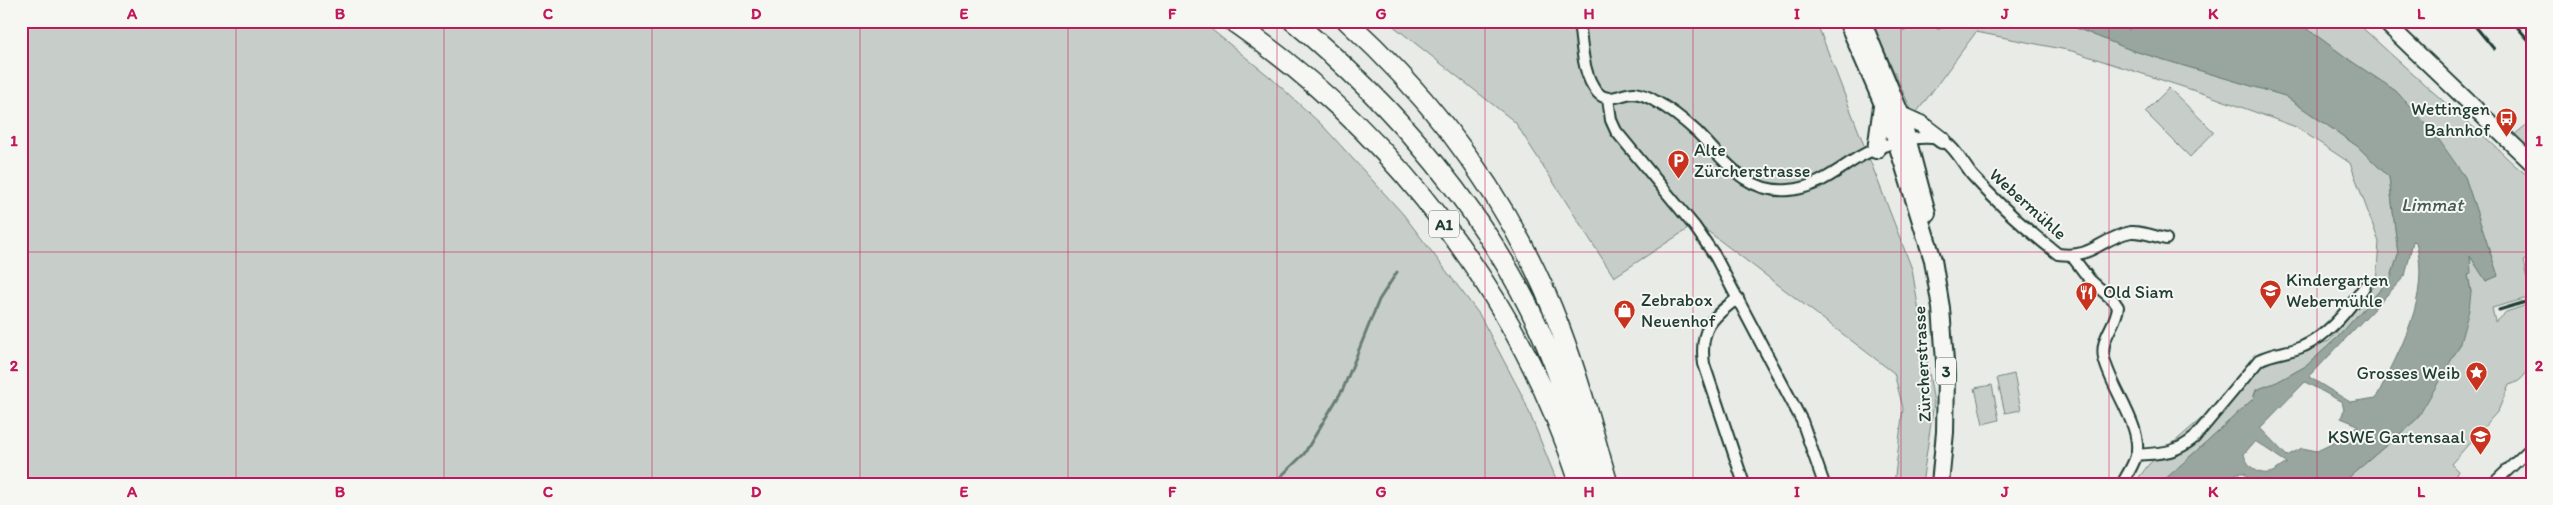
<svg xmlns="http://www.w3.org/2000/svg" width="2553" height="505" viewBox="0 0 2553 505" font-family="Itim,sans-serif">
<rect width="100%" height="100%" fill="#e9ebe7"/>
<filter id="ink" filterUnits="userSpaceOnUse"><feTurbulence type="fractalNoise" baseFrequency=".02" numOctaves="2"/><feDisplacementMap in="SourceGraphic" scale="10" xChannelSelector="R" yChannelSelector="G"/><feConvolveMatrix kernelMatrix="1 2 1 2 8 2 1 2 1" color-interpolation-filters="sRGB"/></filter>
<g filter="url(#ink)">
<path fill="#c7cec9" stroke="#73867e" d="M21,21h1180l69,56 53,49 80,88 76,100 44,83 35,87h-1537z
M1387,21h429l96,248 22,134 -12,81h-28l9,-76 -9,-35 -197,-150 -83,54 -99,-155z
M1871,21h188l72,29 154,46 72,50 32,31 9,77 -7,24 -54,60 -31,28 -29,16 -21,8 -3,9 -93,85h-26l15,-20 121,-105 59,-18 47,-57 3,-42 -29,-79 -54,-36 -88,-32 -136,-44 -96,-19 -62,84z
M2297,21h58c43,40 86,79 131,117 16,14 28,29 46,40v78l-9,5 8,36 -39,11 3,14 11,-10 21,-7 1,5 4,-1c0,25 8,69 -23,76l-11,26 -47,53 7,7 -7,13h-110l76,-65 54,-127 -3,-18 2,-4v-14l16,25 12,-5 -33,-99 -69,-86 -45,-30z
M2169,88l45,44 -24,25 -45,-45z
M2532,120v34l-19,-18z
M2014,374l7,36 -16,3 -8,-35z
M1992,385l7,35 -16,4 -8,-36z"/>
<path fill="#99a6a0" stroke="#687c75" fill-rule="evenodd" d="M2059,21h61l9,9 8,-9h160l54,40 45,30 39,43 30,43 33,99 -12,5 -16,-25 1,18 -3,1 3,17 -2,18 -10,37 -42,72 -76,65h-86l-8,-6 -2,-5h-8l-7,11h-70l93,-85 3,-9 21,-8 29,-16 31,-28 54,-60 7,-24 -9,-77 -32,-31 -72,-50 -154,-46zM2413,241l3,1c15,55 -16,108 -40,156l-26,4 -41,-25 96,-101zM2305,382l37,20 2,8 -3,8 17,7 -20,16 -21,10 -15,-3 -15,8 -27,-28zM2255,441l31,21 1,1c-6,3 -13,10 -19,10 -11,2 -22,-9 -24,-19z"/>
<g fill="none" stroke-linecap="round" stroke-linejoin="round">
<path stroke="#687c75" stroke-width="3" d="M1938,28l20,-7
M1904,29l16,-2
M1273,484l31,-30 39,-65 36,-89 18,-28"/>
<defs>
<path id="minor" d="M1579,21c3,22 3,55 19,72 10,11 24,0 36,0 7,1 15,4 21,8 15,8 30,20 42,31 27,27 48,62 92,58 28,-2 47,-19 70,-33 21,-12 56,-23 80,-18 14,4 24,25 33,36 25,28 56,56 86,79 36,5 42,-16 73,-22 11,-1 25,5 35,7
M1608,98l3,22 5,11 79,96 20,29 87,165 22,63
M2071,255l19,25 24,21 4,6c-2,19 -18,30 -14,51 6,29 40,70 32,98 -3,10 -9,19 -14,28
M1738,298c-26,19 -39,31 -34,66l40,120
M2136,455c24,-2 39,-1 58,-17l65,-78c15,-8 30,-7 45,-14 25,-11 46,-38 61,-60
M2493,484l39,-37"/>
<path id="secondary" d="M2384,21l148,142"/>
<path id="primary" d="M1847,21l42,97 44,142 8,48 5,67 -1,57 -5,52
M1862,21l39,94 26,98
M1901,115l20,9 21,16
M1876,150l6,-44"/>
<path id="motorway" d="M1232,21c162,112 287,275 348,463
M1293,21c101,84 194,191 248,312 20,45 34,92 47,140
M1347,21c93,85 168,188 213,307 19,50 33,103 48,156"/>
</defs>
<use href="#minor" stroke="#1f3d34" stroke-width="14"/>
<use href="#secondary" stroke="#1f3d34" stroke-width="19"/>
<use href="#primary" stroke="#1f3d34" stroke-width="20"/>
<use href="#motorway" stroke="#1f3d34" stroke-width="22"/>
<use href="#minor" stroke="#f6f6f2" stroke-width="10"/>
<use href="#secondary" stroke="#f6f6f2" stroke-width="15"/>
<use href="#primary" stroke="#f6f6f2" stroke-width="16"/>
<use href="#motorway" stroke="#f6f6f2" stroke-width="19"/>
<path stroke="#1f3d34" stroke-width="3" d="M2471,21l23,28
M2512,21l20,23
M2499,310l30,-9"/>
</g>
</g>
<path fill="none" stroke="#c2185b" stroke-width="1" stroke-opacity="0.55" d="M236,21v463M444,21v463M652,21v463M860,21v463M1068,21v463M1277,21v463M1485,21v463M1693,21v463M1901,21v463M2109,21v463M2317,21v463M21,252h2511"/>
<defs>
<symbol id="bus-pin" viewBox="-11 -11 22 30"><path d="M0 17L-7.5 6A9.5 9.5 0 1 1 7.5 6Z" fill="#c8321e" stroke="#f6f6f2"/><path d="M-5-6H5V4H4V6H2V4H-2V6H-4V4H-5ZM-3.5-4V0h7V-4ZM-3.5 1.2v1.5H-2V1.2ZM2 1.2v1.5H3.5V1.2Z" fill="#fff"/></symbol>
<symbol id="parking-pin" viewBox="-11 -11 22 30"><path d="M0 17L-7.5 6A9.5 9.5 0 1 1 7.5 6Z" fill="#c8321e" stroke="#f6f6f2"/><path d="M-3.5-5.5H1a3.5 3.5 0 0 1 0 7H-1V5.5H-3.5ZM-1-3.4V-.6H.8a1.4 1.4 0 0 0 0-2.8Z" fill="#fff"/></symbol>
<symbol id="school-pin" viewBox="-11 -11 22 30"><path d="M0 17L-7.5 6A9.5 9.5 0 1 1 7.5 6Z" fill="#c8321e" stroke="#f6f6f2"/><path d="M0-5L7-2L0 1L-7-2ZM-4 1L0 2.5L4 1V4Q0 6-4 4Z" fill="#fff"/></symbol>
<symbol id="restaurant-pin" viewBox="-11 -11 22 30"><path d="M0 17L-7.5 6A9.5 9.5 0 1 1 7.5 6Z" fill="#c8321e" stroke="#f6f6f2"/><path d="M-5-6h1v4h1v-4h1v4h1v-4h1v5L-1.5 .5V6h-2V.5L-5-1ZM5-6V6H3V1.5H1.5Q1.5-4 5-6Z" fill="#fff"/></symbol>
<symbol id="shop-pin" viewBox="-11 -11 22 30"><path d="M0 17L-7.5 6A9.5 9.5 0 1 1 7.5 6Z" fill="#c8321e" stroke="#f6f6f2"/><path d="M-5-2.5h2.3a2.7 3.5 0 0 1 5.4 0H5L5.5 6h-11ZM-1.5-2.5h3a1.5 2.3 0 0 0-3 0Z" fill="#fff"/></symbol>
<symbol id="sight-pin" viewBox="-11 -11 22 30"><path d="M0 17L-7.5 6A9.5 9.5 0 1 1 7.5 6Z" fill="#c8321e" stroke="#f6f6f2"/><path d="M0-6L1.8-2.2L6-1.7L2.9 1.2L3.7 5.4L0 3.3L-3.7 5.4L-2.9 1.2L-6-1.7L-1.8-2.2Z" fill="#fff"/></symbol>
</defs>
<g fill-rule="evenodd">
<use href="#bus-pin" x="2494" y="106" width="25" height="34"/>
<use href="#parking-pin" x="1666" y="148" width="25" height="34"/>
<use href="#school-pin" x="2258" y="278" width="25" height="34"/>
<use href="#restaurant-pin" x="2074" y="280" width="25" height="34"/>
<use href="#shop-pin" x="1612" y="298" width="25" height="34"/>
<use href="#sight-pin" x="2464" y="360" width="25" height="34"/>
<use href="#school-pin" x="2468" y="424" width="25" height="34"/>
</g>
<g text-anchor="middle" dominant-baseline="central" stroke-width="4" stroke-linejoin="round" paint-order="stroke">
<g fill="#f6f6f2" stroke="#60746d" stroke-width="1">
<rect x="1429" y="210.5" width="30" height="27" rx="4"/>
<rect x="1936" y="357.5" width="20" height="27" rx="4"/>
</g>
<g font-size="16" font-weight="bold" fill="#1f3d34">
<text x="1444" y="224">A1</text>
<text x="1946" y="371">3</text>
</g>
<g font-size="18" fill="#1f3d34" stroke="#f6f6f2" text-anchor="start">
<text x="2490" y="109" text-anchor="end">Wettingen<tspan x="2490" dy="21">Bahnhof</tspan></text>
<text x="1694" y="150">Alte<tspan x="1694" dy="21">Zürcherstrasse</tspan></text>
<text x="2286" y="280">Kindergarten<tspan x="2286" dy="21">Webermühle</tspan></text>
<text x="2103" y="292">Old Siam</text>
<text x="1641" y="300">Zebrabox<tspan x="1641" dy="21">Neuenhof</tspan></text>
<text x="2460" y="373" text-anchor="end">Grosses Weib</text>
<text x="2465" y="437" text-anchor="end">KSWE Gartensaal</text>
</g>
<g font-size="18" fill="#1f3d34" stroke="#f6f6f2">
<text transform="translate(2028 204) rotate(42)">Webermühle</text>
<text transform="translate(1922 364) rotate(-93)">Zürcherstrasse</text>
</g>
<g font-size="19" font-style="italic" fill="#445c54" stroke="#f6f6f2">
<text x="2432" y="204">Limmat</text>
</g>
</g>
<rect width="2553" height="505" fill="none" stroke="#f6f6f2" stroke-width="55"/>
<rect x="28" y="28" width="2498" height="450" fill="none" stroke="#c2185b" stroke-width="2"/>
<g font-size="16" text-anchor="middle" font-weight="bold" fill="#c2185b">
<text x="132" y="19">A</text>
<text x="340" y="19">B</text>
<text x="548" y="19">C</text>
<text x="756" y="19">D</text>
<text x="964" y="19">E</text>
<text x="1172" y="19">F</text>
<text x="1381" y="19">G</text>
<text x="1589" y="19">H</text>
<text x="1797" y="19">I</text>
<text x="2005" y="19">J</text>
<text x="2213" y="19">K</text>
<text x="2421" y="19">L</text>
<text x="14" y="146">1</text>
<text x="2539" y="146">1</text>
<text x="14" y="371">2</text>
<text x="2539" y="371">2</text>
<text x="132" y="497">A</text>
<text x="340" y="497">B</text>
<text x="548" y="497">C</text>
<text x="756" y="497">D</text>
<text x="964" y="497">E</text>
<text x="1172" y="497">F</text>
<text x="1381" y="497">G</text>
<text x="1589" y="497">H</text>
<text x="1797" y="497">I</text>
<text x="2005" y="497">J</text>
<text x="2213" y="497">K</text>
<text x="2421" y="497">L</text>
</g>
</svg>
